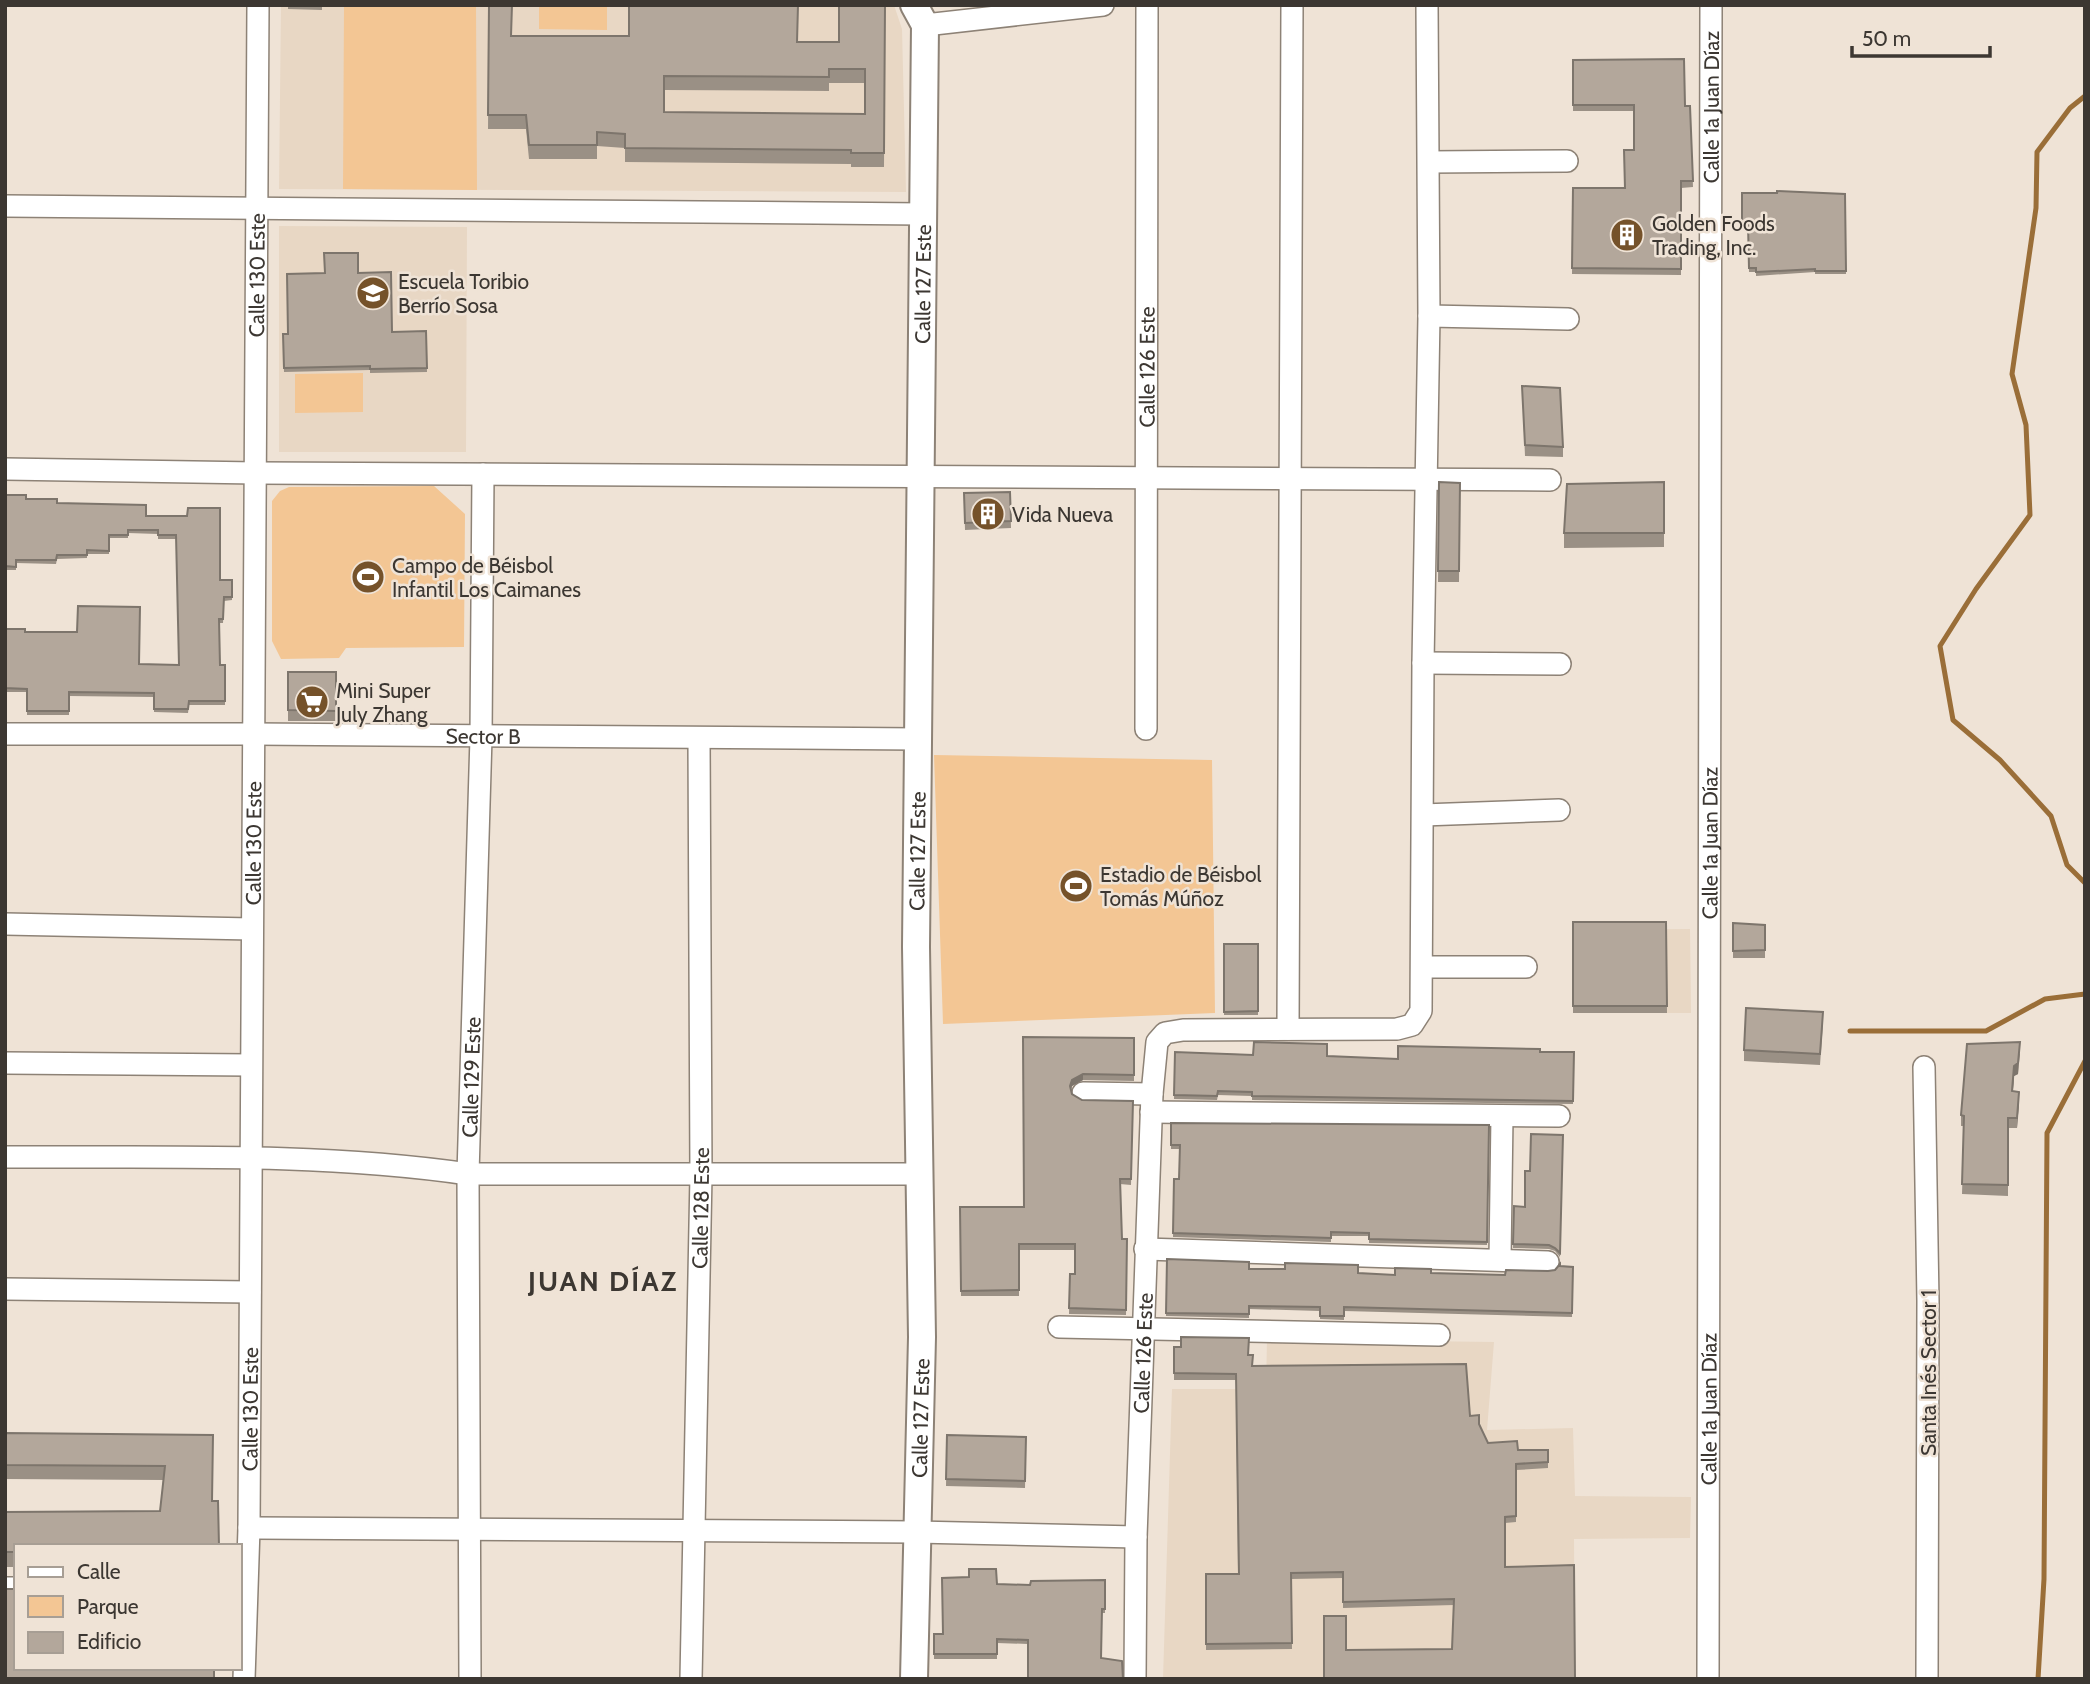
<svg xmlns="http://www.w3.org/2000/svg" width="2090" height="1684" viewBox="0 0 2090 1684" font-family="Cabin,sans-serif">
<rect width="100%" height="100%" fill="#efe3d6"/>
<path fill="#e8d7c4" d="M281,5h613l8,24 4,163 -627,-3z
M279,226l188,1 -1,225h-187z
M1690,929l1,84h-118v-83z
M1267,1339l227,3 -7,88 86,-2 2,68 116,1 -1,41 -116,1 1,140h-412l9,-290h94z"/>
<path fill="#f3c694" d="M344,5h132l1,185 -134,-1z
M539,5h68v25l-68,-1z
M363,373v39l-68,1v-39z
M434,486l31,28 -1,133 -118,1 -7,10 -58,1 -9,-18v-140l8,-10 9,-4z
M934,755l278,5 3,253 -272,11z"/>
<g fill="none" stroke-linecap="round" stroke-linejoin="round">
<path stroke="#9a6e38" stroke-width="5" d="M2085,96l-15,12 -33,44 -1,56 -24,166 14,51 4,90 -54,74 -36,57 13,74 47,40 51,56 16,49 18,18
M1850,1031h136l59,-32 40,-5
M2038,1679l6,-100 3,-446 38,-72"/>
<defs>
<g id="minor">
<path d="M925,25l178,-20"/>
<path d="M1429,162l138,-1"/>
<path d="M5,206l918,8"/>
<path d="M1429,316l139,3"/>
<path d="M5,469l252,4 1293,7"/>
<path d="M1423,663l137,1"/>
<path id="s1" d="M1146,729l1,-724"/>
<path id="s2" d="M5,734h249l664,5"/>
<path d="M1423,815l136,-5"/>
<path d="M5,924l247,5"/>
<path d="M1422,967h104"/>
<path d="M1288,1029l4,-1024"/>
<path d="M5,1063l246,2"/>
<path d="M1924,1067l4,234 -1,378"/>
<path d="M1083,1093l69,1"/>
<path d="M1151,1112l408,4"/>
<path d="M5,1157c154,1 310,-5 463,17h452"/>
<path d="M1145,1249l403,13"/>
<path d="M1500,1259l2,-143"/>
<path d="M5,1289l245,3"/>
<path d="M1059,1327l380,8"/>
<path d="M249,1528l667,4 220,5"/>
<path d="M5,1588h11"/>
<path id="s3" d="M244,1679l5,-151 9,-1523"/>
<path id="s4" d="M470,1679l-2,-505 13,-437 2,-263"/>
<path id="s5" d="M691,1679l10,-504 -2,-437"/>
<path id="s6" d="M1135,1679l1,-142 16,-443 5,-52 8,-9 18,-3 214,-1 15,-4 9,-14 2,-348 6,-347 -2,-311"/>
<path id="s7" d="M1708,1679l3,-1674"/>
</g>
<g id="tertiary">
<path id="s8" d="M914,1679l8,-342 -6,-390 9,-922 -11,-20"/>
</g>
</defs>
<use href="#minor" stroke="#8d8276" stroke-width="24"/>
<use href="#tertiary" stroke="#8d8276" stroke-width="30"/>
<use href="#minor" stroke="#fff" stroke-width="21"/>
<use href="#tertiary" stroke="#fff" stroke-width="26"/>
</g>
<path fill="#9a9085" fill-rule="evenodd" d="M288,5h34v5l-34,-1z
M489,5l22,31 328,6 46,-37 -1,162h-33v-3l-226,-2v-14l-28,-2v13h-68l-3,-30h-38zM829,83h36v31l-201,-2v-22l165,1z
M1573,60l112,46h5l3,81 -12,1v87l-109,-1 1,-86h52l9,-38v-39h-61z
M1742,193l103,1 1,80h-31v-2l-59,4v-4h-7l-1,-44h-6z
M358,273l34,59 34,-1 1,41 -57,1v-3l-86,2 -1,-38h5z
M1522,386l41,61v10l-38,-1z
M1439,482l21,1 -1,99h-21z
M1664,482v65l-100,1v-15z
M1010,492l1,36 -46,2 -1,-37z
M5,495l141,21h41l33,64h12v20l-8,1 -1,22h-3v42h5v40h-36l-1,8 -34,-1v-15l-85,-1v19h-42v-23h-22v-63l20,3 115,32 39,1 -3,-126h-18v-5l-30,-1v5h-19v16h-22v4l-30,1 -1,5 -40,-1v7h-11z
M288,672h48v49h-48z
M1573,922h93l1,91h-94z
M1733,923l32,2v33h-32z
M1224,944h34v71h-34z
M1823,1023l-3,42 -76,-4v-11z
M1023,1037l111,1v43l-51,-1 -11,6 -1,4 1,4 10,6 51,1 -2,84 -11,-1 2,55h5l-1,76 -57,-1 1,-40h5v-24h-56v46h-58l-1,-89h64z
M1175,1052l223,7 142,-7h34l-1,52 -321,-4v-4l-34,-1 -1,5 -43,-1z
M2020,1053l-2,21 -4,2 -1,15 6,11 -2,26h-9v68l-46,-2 2,-68h-3v-11z
M1171,1123l318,2 -2,120 -118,-2v-7h-38v6l-158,-5 1,-58h5l1,-30h-9z
M1563,1135l-3,122 -5,-6 -6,-2 -36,-1 1,-42 11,1 5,-36z
M1167,1259l82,10 146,6 36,-2 74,2 43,-4 7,-1 5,-4 13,1 -1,50 -228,-6v9l-24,-1v-8l-71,-2v9l-83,-2z
M1174,1347l74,8 5,11 217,50 9,8 9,19 30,7h30v18l-32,2v52l-11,1v44l69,-2 1,114h-251l22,-29 106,-1 2,-44 -111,3v-30l-52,1 1,70 -86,1v-76h32l-2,-194h-62z
M5,1433l208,2 -1,66 -196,45v21h-11v-55l155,-1 3,-31 -158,-1z
M947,1435l79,2 -1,51 -79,-2z
M1105,1580v33h-3l-1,45 22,21 -95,-35 -31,-1v16h-63v-25h9l54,-50 33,1z"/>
<path fill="#7d756c" d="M2020,1042l-2,32 -4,2 -2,25 2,-35z
M1083,1074v6l-11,6 -2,6v-6l2,-6z
M2019,1092v10l-2,26v-10z"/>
<path fill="#b3a79b" stroke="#7d756c" stroke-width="2" fill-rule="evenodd" d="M489,5h23l-1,31h118v-31h169l-1,37h42v-37h46l-1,148h-33v-3l-226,-2v-14l-28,-2v13h-68l-3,-30h-38zM829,69h36v45l-201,-2v-36l165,1z
M1684,59l1,47h5l3,75h-12v88l-109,-1 1,-80h52l-1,-38h10v-45h-61v-45z
M1777,191l68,3 1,77h-31v-2l-59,3v-4h-7l-1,-44h-6v-31h35z
M324,253h34v20l33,-1 1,60 34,-1 1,37 -57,1v-3l-86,2 -1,-34h5l-1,-60 38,-1z
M1522,386l38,2 3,59 -38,-2z
M1439,482l21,1 -1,88h-21z
M1664,482v51h-100l3,-49z
M1010,492l1,29 -46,2 -1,-30z
M5,495h21v4h31v4l89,2v11h41l1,-8h32v72h12v17h-8l-1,22h-4l1,46h5v36h-36l-1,8h-34v-16l-85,-1v19h-42v-22l-22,-1v-59h20v3h52l1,-26 62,1 -1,57 40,1 -3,-130h-18v-5h-30v5h-19v16l-22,-1v5h-30l-1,5h-40v7l-11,-1z
M288,672h48v39l-48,-1z
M1573,922h93l1,84h-94z
M1733,923l32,2v25l-32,1z
M1224,944h34v67l-34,1z
M1746,1008l77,4 -3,42 -76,-4z
M1023,1037l111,1v37l-51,-1 -11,6 -2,6 2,8 10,6 51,1 -2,78h-11l2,60h5l-1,71 -57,-2 1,-34h5v-30h-56v46l-58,1 -1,-84h64z
M1254,1042l73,2v12l71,3v-13l142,3v3h34l-1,49 -321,-5v-4l-34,-1 -1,5 -43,-1 1,-43 78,3z
M2020,1042l-2,21 -4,3 -2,25 7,1 -2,26h-9v67l-46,-1 2,-68 -3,-1 6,-71z
M1171,1123l318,2 -2,117 -118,-3v-6l-38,-1v6l-158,-5 1,-54h5l1,-34h-9z
M1531,1134l32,1 -3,118 -5,-5 -6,-3 -36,-1 1,-38 11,1v-36h5z
M1167,1259l82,3v7h36v-6l73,2v8l37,2v-7l36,1v4l74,2 1,-5 42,1 7,-1 5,-6v2l13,1 -1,46 -228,-6v9h-24v-9l-71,-1v8l-83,-1z
M1181,1337l68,1 -1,17h5l-1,11 214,-2 4,52 9,-1v9l9,19 29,-2 1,9h30v12l-32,2v52l-11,1v50l69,-2 1,113 -251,1v-63h22v34l106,-1 2,-50 -111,3v-30l-52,1 1,70 -86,1v-70h33l-3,-200 -62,-1v-26h7z
M5,1433l208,2 -1,66h6l1,45h-203v6h-11v-40l155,-1 5,-45 -160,-1z
M947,1435l79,2 -1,44 -79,-2z
M969,1569h27l1,15 33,1 1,-4 74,-1v29h-3l-1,49 21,3 1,18h-95v-39l-31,-1v15h-63v-20h9l-1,-56 27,-1z
M5,1589h11v79h198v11h-209z"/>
<defs>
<symbol id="building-disc" viewBox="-11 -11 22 22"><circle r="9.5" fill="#75522a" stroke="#efe3d6"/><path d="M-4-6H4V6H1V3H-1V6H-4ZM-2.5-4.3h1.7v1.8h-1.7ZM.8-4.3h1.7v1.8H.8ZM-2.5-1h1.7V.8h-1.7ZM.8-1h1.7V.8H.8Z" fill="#fff"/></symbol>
<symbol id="school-disc" viewBox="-11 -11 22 22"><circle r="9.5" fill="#75522a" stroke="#efe3d6"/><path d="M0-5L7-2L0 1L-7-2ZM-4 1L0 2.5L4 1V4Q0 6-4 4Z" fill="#fff"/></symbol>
<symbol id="stadium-disc" viewBox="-11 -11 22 22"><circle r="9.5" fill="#75522a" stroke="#efe3d6"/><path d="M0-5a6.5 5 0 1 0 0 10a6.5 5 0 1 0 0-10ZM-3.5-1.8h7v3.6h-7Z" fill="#fff"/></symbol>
<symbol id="supermarket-disc" viewBox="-11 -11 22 22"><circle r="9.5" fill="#75522a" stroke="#efe3d6"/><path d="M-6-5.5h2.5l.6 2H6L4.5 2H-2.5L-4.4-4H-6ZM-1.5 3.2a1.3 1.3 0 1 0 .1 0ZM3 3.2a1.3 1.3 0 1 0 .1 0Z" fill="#fff"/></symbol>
</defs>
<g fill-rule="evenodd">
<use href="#building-disc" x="1608" y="216" width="38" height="38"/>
<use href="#school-disc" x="354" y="274" width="38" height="38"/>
<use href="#building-disc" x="969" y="495" width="38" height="38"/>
<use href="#stadium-disc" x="349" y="558" width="38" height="38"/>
<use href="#supermarket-disc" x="293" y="683" width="38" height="38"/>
<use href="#stadium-disc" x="1057" y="867" width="38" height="38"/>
</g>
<g text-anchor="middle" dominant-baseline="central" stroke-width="5" stroke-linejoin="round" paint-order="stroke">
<g font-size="21" fill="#3c3732" stroke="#efe3d6">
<text stroke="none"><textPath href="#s7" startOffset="1572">Calle 1a Juan Díaz</textPath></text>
<text stroke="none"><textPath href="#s3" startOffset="1404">Calle 130 Este</textPath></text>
<text stroke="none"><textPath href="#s8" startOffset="1395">Calle 127 Este</textPath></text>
<text stroke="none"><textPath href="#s1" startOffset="362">Calle 126 Este</textPath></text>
<text stroke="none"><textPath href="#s2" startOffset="478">Sector B</textPath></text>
<text stroke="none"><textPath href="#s3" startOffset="836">Calle 130 Este</textPath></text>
<text stroke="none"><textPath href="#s7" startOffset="836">Calle 1a Juan Díaz</textPath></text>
<text stroke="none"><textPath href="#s8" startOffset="828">Calle 127 Este</textPath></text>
<text stroke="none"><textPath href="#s4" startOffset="602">Calle 129 Este</textPath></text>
<text stroke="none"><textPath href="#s5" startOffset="471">Calle 128 Este</textPath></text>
<text stroke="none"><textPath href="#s6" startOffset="326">Calle 126 Este</textPath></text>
<text transform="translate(1928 1373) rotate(-90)">Santa Inés Sector 1</text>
<text stroke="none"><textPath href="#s3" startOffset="270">Calle 130 Este</textPath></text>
<text stroke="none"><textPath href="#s7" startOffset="270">Calle 1a Juan Díaz</textPath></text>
<text stroke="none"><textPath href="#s8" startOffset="261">Calle 127 Este</textPath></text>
</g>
<g font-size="21" fill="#3c3732" stroke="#efe3d6" text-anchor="start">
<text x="1652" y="223">Golden Foods<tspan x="1652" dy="24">Trading, Inc.</tspan></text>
<text x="398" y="281">Escuela Toribio<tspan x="398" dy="24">Berrío Sosa</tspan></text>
<text x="1012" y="514">Vida Nueva</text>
<text x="392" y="565">Campo de Béisbol<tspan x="392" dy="24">Infantil Los Caimanes</tspan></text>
<text x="336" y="690">Mini Super<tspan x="336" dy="24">July Zhang</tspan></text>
<text x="1100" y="874">Estadio de Béisbol<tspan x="1100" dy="24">Tomás Múñoz</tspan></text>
</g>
<g font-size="28" font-weight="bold" letter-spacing="2" fill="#3c3732" stroke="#efe3d6">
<text x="603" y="1281">JUAN DÍAZ</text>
</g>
</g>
<rect width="2090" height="1684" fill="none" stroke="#3c3732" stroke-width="14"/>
<rect x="14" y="1544" width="228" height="126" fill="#efe3d6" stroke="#a79e94" stroke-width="2"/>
<rect x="28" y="1567" width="35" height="10" fill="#ffffff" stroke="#a79e94" stroke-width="2"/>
<text x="77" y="1579" font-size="21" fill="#3c3732">Calle</text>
<rect x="28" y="1596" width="35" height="21" fill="#f3c694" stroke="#a79e94" stroke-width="2"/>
<text x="77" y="1614" font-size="21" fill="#3c3732">Parque</text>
<rect x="28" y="1632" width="35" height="21" fill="#b3a79b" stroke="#a79e94" stroke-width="2"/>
<text x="77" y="1649" font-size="21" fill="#3c3732">Edificio</text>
<path d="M1852 46v10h138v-10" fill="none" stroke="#3c3732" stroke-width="3.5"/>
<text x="1862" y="46" font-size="21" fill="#3c3732" stroke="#efe3d6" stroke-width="5" paint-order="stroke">50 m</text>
</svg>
